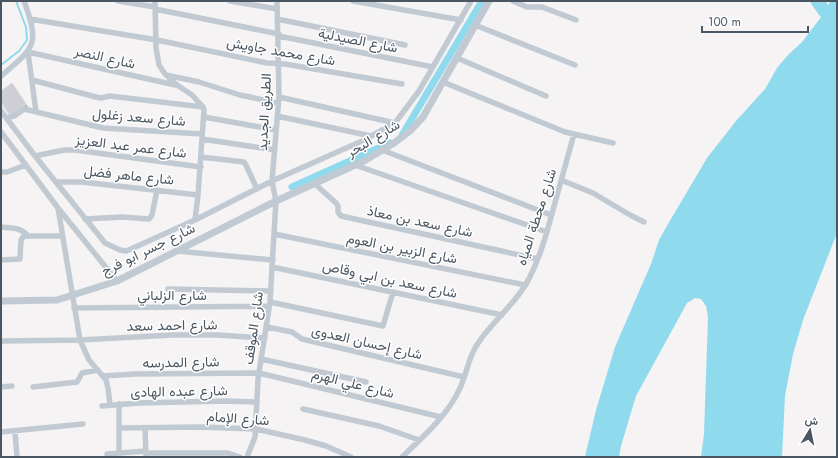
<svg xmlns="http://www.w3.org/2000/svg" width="838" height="458" viewBox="0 0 838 458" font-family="Jost,Vazirmatn,sans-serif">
<defs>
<filter id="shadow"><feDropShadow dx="2.5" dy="4.5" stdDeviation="0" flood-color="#0004"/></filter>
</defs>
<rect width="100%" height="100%" fill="#f5f3f3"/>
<path fill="#90daee" d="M830,1h7v232l-34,87 -10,34 -8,42 -3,61h-81l3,-23 4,-117 -2,-11 -5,-7 -6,-1 -8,5 -51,93 -15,50 -2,11h-34l11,-47 19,-63 36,-83 8,-24 9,-16 39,-66 29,-37 29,-32 12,-21 11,-13 14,-13 23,-30z"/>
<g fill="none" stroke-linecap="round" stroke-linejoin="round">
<path stroke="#90daee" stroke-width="2" d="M1,65l18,-14 8,-11 -1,-13 -10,-26"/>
<path stroke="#90daee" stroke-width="7" d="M401,137l81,-136
M292,187l98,-44"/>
<path stroke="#90daee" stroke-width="13" d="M817,1l8,11"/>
</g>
<path fill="#cdcfd5" stroke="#d7d9de" filter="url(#shadow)" d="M12,83l14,21 -16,11 -9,-14v-10z"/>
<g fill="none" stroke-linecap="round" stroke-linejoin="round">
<path stroke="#c1cad2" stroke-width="5.5" d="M118,1l37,6
M155,1l1,47 3,17 6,9 12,11 15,10 11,12 1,3 -6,85 -3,25
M230,1l47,8
M353,1l108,19
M513,1l14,6h15l34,13
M155,9l124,25
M30,19l127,21 110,23 18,1 117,20
M277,19l128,26
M475,25l100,40
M279,36l154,31
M457,58l89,38
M166,75l33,7 41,13 38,8
M1,76c34,-29 39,-31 23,-75
M32,80l64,17 5,1 9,-2 93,11
M443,82l122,50 48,11
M279,97l116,26
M1,111l34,45 70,87 15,7 6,1 5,-2 64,-29 77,-39 90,-40 33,-18 24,-32 52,-90
M36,112l-8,-60 147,33
M277,116l94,20
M204,117l72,13
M7,119l17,-10 79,19 99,6
M1,132l57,76 59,73
M202,139l73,11
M382,150l169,65
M35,156l29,-6h11l126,17
M201,157l43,5 2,3 11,24
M355,165l192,67
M1,172h6l19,-7
M561,180l32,13 37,22 14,7
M56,182h26l116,13
M314,183l22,20 2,3v6l3,4 197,43
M58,208l22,132 9,20 17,20 2,8 2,17
M85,219l37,-2 27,2 3,-4 5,-25
M1,227c10,1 20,0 27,9
M274,234l251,51
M177,251l96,9
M1,260l19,-1 1,-19 3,-4h38
M272,267l230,48
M168,289l103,2
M270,302l113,24 10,-34
M74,308l195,-2
M267,327l25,5 10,7 162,38
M1,341l79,-1 92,-5h45l48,3
M261,359l105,23
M103,376l32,-2 124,-1 182,44
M1,387l11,-1
M33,387l44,-5 5,-9 16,-3
M102,406l37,-3 86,-2 31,1
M303,409l76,17 40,14
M119,428l81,-1 56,2 49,11 21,6 25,11
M145,428l1,27
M15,431l2,26
M1,432l82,-8
M119,453v-49
M146,453h82l12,4
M107,454l39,-3
M247,457l8,-20 3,-58 12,-77 2,-35 4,-66 -4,-20 7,-84 -2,-96
M402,457c20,-19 47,-43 58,-69 6,-13 8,-27 15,-40 13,-23 37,-40 51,-64 13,-23 20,-48 27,-74 7,-25 14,-50 21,-76"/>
<path stroke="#c1cad2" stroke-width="7" d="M1,301l56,-1 60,-19 159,-80 88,-40 30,-18 16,-12 13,-14 66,-116"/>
</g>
<g text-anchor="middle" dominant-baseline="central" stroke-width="3" stroke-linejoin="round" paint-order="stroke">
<g font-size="14" fill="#4a5661" stroke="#fff">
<text transform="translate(358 40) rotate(11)">شارع الصيدلية</text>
<text transform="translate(281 51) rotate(10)">شارع محمد جاويش</text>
<text transform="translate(105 57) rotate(13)">شارع النصر</text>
<text transform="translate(264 112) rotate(-87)">الطريق الجديد</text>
<text transform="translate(139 117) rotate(5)">شارع سعد زغلول</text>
<text transform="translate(373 138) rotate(-31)">شارع البحر</text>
<text transform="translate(131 146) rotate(7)">شارع عمر عبد العزيز</text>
<text transform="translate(129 175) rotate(6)">شارع ماهر فضل</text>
<text transform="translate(536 217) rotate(-72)">شارع محطة المياه</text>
<text transform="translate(420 221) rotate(12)">شارع سعد بن معاذ</text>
<text transform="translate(402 248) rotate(11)">شارع الزبير بن العوم</text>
<text transform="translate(148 249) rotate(-26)">شارع جسر ابو فرج</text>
<text transform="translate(390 279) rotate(12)">شارع سعد بن ابي وقاص</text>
<text x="172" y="295">شارع الزلباني</text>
<text transform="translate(172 325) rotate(-1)">شارع احمد سعد</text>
<text transform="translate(253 328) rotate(-82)">شارع الموقف</text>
<text transform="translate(367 342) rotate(13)">شارع إحسان العدوى</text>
<text transform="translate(181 362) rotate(-1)">شارع المدرسه</text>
<text transform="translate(353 383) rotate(14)">شارع علي الهرم</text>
<text transform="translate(179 391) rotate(-1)">شارع عبده الهادى</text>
<text transform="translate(238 418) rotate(4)">شارع الإمام</text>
</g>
</g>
<rect width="838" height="458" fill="none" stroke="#4a5661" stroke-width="4"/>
<g transform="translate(810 430) rotate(10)" stroke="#ffffff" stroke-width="3" paint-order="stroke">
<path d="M0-3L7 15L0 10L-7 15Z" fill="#4a5661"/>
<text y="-6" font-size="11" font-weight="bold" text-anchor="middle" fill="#4a5661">ش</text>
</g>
<path d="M702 26v6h106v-6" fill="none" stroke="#4a5661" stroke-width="2"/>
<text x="708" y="26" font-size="12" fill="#4a5661" stroke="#ffffff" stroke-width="3" paint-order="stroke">100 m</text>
</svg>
